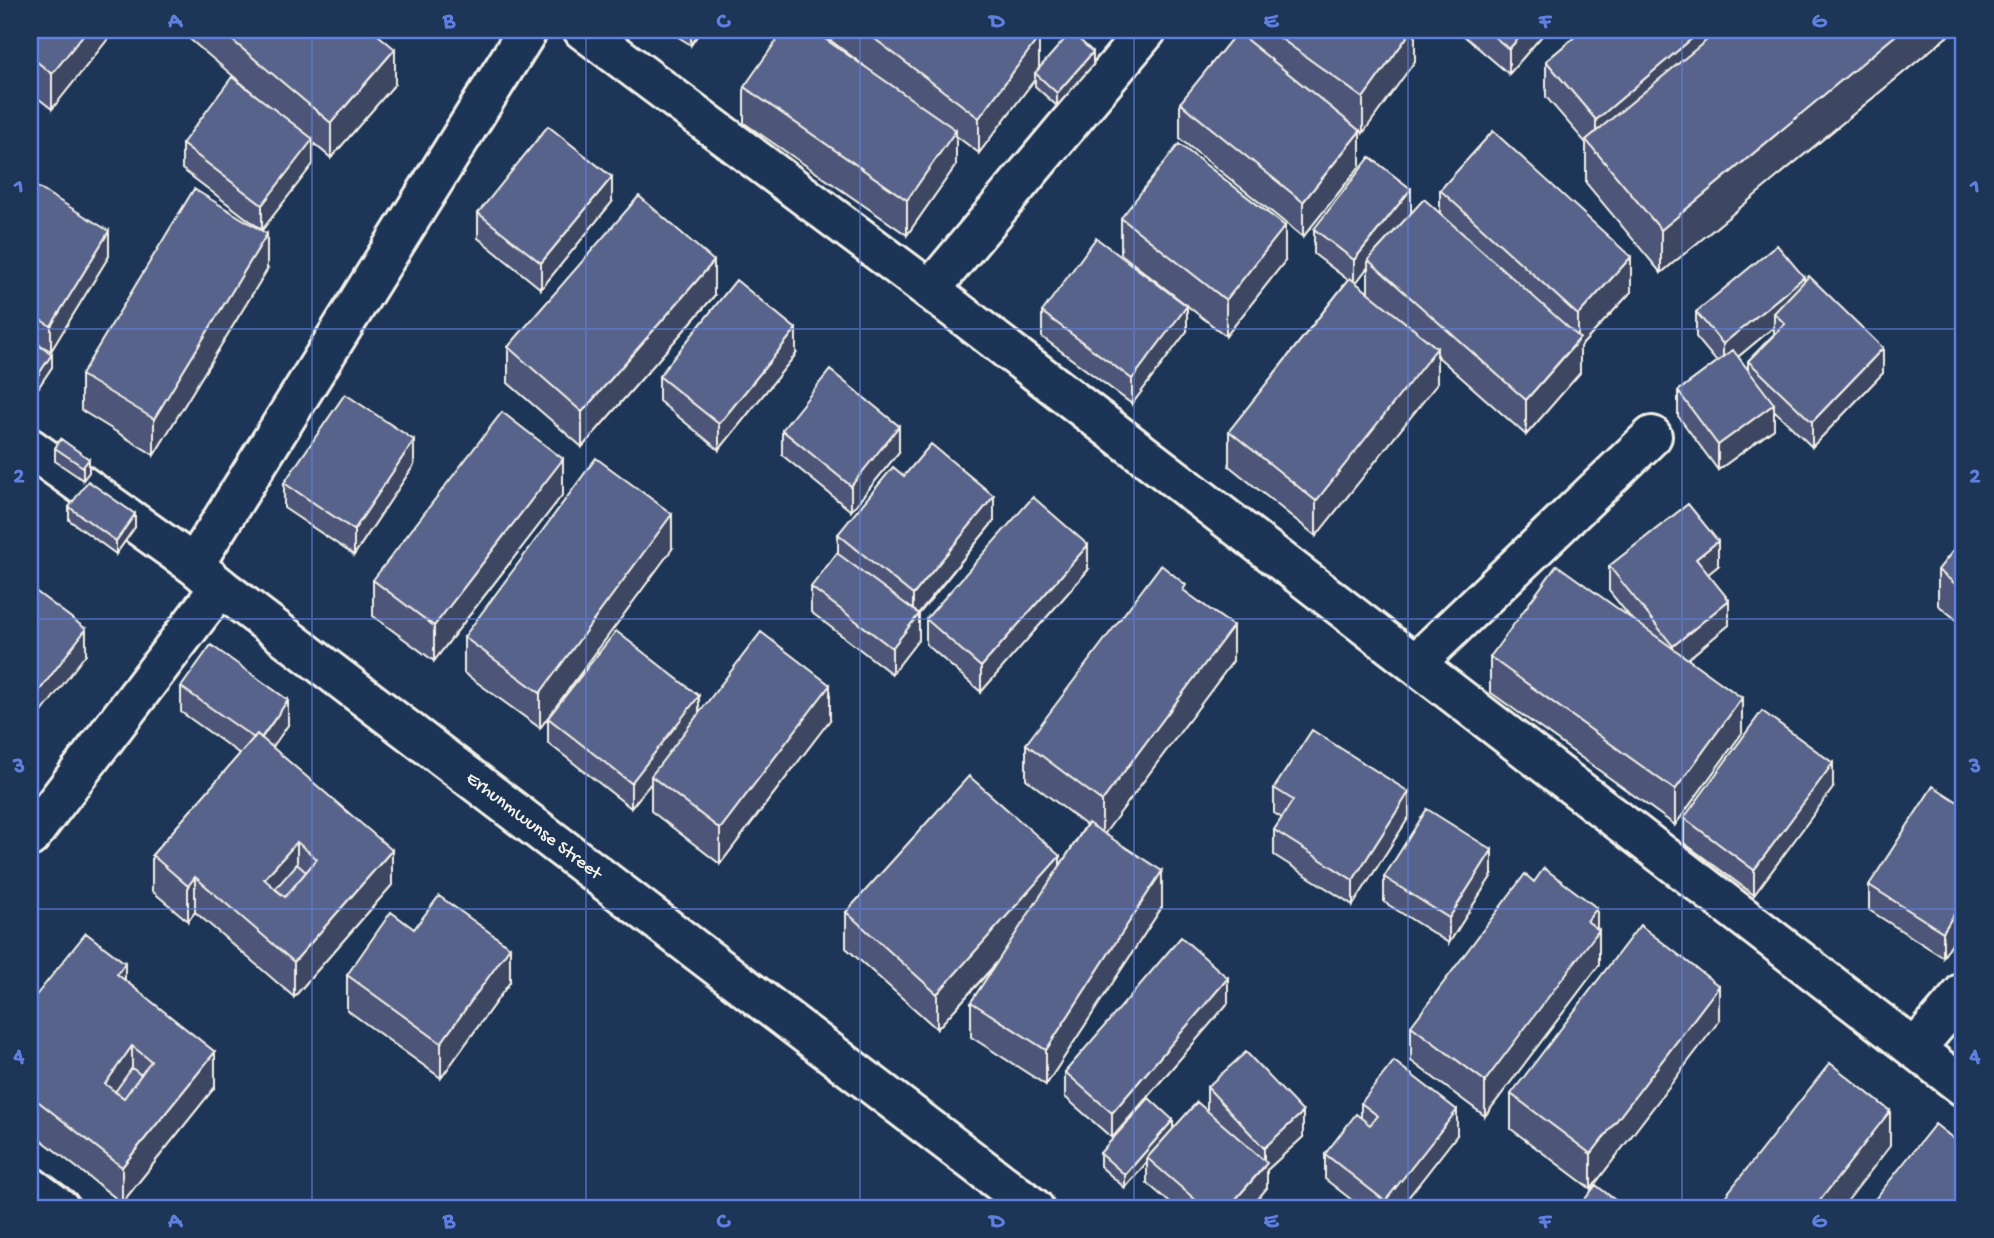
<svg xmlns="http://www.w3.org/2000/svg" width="1994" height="1238" viewBox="0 0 1994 1238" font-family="'Gochi Hand',sans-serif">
<rect width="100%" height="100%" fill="#1d3557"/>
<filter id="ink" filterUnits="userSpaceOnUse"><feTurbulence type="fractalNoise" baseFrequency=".0143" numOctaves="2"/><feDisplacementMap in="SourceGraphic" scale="14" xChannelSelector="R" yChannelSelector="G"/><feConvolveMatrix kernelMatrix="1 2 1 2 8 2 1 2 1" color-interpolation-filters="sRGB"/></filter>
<g filter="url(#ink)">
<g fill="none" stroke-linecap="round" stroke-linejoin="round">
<defs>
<g id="street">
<path d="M583,30l347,260 1034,797"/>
<path d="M930,290l217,-260"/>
<path id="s1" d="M30,448l164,117 26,22 814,621"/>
<path d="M194,565l334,-535"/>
<path d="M1416,663l236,-227"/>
<path d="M30,837l190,-250"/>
<path d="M1915,1049l49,-57"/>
<path d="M30,1186l30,22"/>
</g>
</defs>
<use href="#street" stroke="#f4f1e8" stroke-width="44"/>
<use href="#street" stroke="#1d3557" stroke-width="38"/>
</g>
<path fill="#4d5678" stroke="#f4f1e8" stroke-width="2" fill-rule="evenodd" d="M30,30h85l-63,79 -22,-17z
M185,30h187l23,54 -64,74 -18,-15v21l-51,66 -80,-61v-25l77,-46 -74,-63z
M667,30h34l-10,15z
M818,30h212l9,38 54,-3 -36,41 -22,-20v-7l-56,74 -23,-17v29l-49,70 -163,-112v-36l119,-22 -45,-34z
M1246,30h169v31l-52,72 -3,-2v35l-57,71 -123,-98v-36l66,-64z
M1457,30h90l-38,44z
M1583,30h372l-294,243 -75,-90v-40l-40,-46v-36z
M1440,190l191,102 -51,55v26l-54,62 -89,-79v28l-121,152 -87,-70v-35l119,-151 -34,-26v-25l97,-16h29zM1368,267v26l-12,-10z
M30,198l79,58 -58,95 -21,-12z
M612,202l-71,87 -63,-51v-25z
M1121,218l164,43 -59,75 -105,-82z
M267,270l-113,185 -73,-45v-35z
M1804,281l79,92 -71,74 -38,-37v19l-56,41 -40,-54v-25l39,-29 -21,-25v-25zM1774,327v7l-26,27v9l-10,-13z
M714,296l-132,151 -74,-64v-36z
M1042,312l145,19 -55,73 -90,-67z
M30,340l22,27 -16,24 -6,-4z
M796,354l-77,96 -60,-49v-25z
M782,430l117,22 -48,59 -69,-56z
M61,439l28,33 -6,8 -28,-19v-13z
M414,465l-60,90 -70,-47v-25z
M904,476l90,45 -75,93v25l-27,35 -81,-62v-25l27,-33v-20z
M563,494l-129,167 -61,-45v-36z
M69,507l66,20 -19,27 -47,-34z
M1964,537v89l-26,-21v-35z
M672,549l-132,179 -76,-55v-36z
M1609,566h109l-10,8 21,51 -41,34 54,74 -67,92 -185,-133v-35l140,-40 -21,-26z
M1088,570l-107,122 -55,-48v-25z
M1186,592l47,69 -129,173 58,73 -116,178 -75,-48v-35l27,-40 -61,67 -91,-81v-36l214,-46 26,-41 -60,-46v-35z
M181,687l107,38 -16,22 120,138 -98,112 -99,-85 -7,9 -36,-30v-36l88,-101 -59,-42z
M699,713l131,7 -110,144 -69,-53v-28l-20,25 -83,-65v-25z
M1274,788l135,29 -56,88 -79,-50v-25l8,-12 -8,-5z
M1833,788l-79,107 -70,-52v-25z
M1964,806v118l-21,33 -74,-47v-25z
M1492,875l-43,68 -65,-41v-25z
M1597,928l2,37 -114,151 -74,-55v-35z
M414,929l96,53 -69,96 -94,-68v-35z
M125,980l90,107 -93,116 -92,-72v-128z
M1228,1003l-116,135 -47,-41v-25z
M1719,1021l-128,168 -80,-60v-35z
M1207,1087l96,50 -36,33v18l-17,20h-74l-29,-25v-21l-22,26 -25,-22v-13l73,-24 34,-19z
M1361,1103l96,32 -57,73h-38l-37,-29v-25l36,-36z"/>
<path fill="#3e4662" stroke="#f4f1e8" stroke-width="2" d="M87,30h28l-63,79v-35z
M691,30h10l-10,15z
M1412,30h3v31l-52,72v-35z
M1526,30h21l-38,44v-25z
M1702,30h41l-147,122v-32z
M1902,30h53l-294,243v-43z
M1039,37v36h-4v6l-56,74v-35z
M395,49v35l-64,74v-35z
M1093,52v13l-36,41v-13z
M956,130v35l-49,70v-35z
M1360,131v35l-57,71v-35z
M313,139v25l-51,66v-25z
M612,177v25l-71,87v-26z
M1411,189v25l-43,46v7l-14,18v-25z
M1285,226v35l-59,75v-36z
M109,231v25l-58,95v-25z
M267,234v36l-113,185v-36z
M1631,257v35l-51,55v26l-54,62v-35l52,-59v-26z
M714,261v35l-132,151v-35z
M1804,277v26l-30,10v14l-51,42v-25z
M1187,306v25l-55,73v-25z
M796,329v25l-77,96v-26z
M1437,348v36l-121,152v-35z
M1883,348v25l-71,74v-25z
M52,354v13l-16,24v-13z
M1774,404v25l-56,41v-25z
M899,426v26l-48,59v-25z
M414,440v25l-60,90v-25z
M89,459v13l-6,8v-13z
M563,459v35l-129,167v-35z
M994,496v25l-81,99v-25z
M135,514v13l-19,27v-13z
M672,514v35l-132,179v-35z
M1718,541v25l-22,18v-25z
M1088,545v25l-107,122v-25z
M1729,600v25l-56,46v-25z
M919,614v25l-27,35v-26z
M1233,626v35l-131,176v-36z
M86,629v25l-56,74v-25z
M830,685v35l-110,144v-35z
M699,696v26l-48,54v7l-20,25v-25z
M1742,698v35l-67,92v-35z
M288,700v25l-29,42v-25z
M1833,763v25l-79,107v-25z
M1409,792v25l-56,88v-25z
M297,842v35l-27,30 -6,-28z
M392,850v35l-98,112v-35z
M1492,850v25l-43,68v-25z
M1060,856v36l-123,137v-35z
M1162,871v36l-116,178v-35z
M195,877v35l-7,9v-35z
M1964,898v26l-21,33v-25z
M1597,908v25l2,-3v35l-114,151v-35l102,-160z
M510,947v35l-69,96v-35z
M125,963v36l-8,-25z
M1228,978v25l-116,135v-25z
M1719,986v35l-128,168v-35z
M132,1046v35l-21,30 -6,-27z
M215,1052v35l-93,116v-36z
M1457,1110v25l-57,73h-15v-7z
M1890,1111v35l-48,62h-28z
M1303,1112v25l-36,33v18l-17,20h-22l36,-41v-19z
M1173,1120v13l-26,25v4l-22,26v-13z"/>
<path fill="#59648c" stroke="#f4f1e8" stroke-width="2" fill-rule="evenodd" d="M30,30h57l-35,44 -22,-18z
M220,30h152l23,19 -64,74z
M784,30h28l144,100 -49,70 -163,-113z
M863,30h167l9,7 -60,81z
M1269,30h143l-49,68z
M1486,30h40l-17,19z
M1583,30h119l-106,90 -50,-59z
M1719,30h183l-241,200 -75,-90z
M1071,32l22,20 -36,41 -22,-20z
M1237,32l123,99 -57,71 -123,-99z
M232,77l81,62 -51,66 -80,-61z
M548,126l64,51 -71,86 -63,-50z
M1493,131l138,126 -53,58 -138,-125z
M1179,144l106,82 -59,74 -105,-82z
M1370,157l41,32 -57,71 -40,-31z
M37,187l72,44 -58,95 -21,-12v-116z
M194,189l73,45 -113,185 -73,-44z
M639,196l75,65 -132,151 -74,-65z
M1424,199l156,139 -54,62 -158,-140z
M1096,238l91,68 -55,73 -90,-67z
M1777,245l27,32 -81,67 -27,-32z
M1809,276l74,72 -71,74 -64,-61 37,-37 -11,-11z
M1350,278l87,70 -121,153 -87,-70z
M736,280l60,49 -77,95 -60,-48z
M30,340l22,14 -16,24 -6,-4z
M1733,350l41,54 -56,41 -40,-54z
M830,370l69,56 -48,60 -69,-56z
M345,394l69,46 -60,90 -70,-47z
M502,412l61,47 -129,167 -61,-46z
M61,439l28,20 -6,8 -28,-19z
M931,444l63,52 -81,99 -75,-61 55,-67 11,9z
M596,458l76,56 -132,179 -76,-56z
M88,481l47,33 -19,27 -47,-34z
M1033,497l55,48 -107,122 -55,-48z
M1688,504l30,37 -22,18 33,41 -56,46 -64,-80z
M1964,537v54l-26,-21z
M837,553l82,61 -27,34 -81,-61z
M1161,565l25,20 -3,5 50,36 -131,175 -76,-57z
M1557,565l185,133 -67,92 -185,-133z
M30,587l56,42 -56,74z
M616,631l83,65 -68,87 -83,-65z
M761,632l69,53 -110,144 -69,-53z
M211,645l77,55 -27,38 -4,-4 -3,4 -73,-51z
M1762,711l71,52 -79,107 -70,-52z
M1312,730l97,62 -56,88 -79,-50 19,-30 -19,-12z
M257,734l135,116 -98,112 -99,-85 -7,9 -36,-31zM297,842l20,17 -32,38 -21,-18z
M969,776l91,80 -123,138 -91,-82z
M1933,786l31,20v92l-21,34 -74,-47z
M1427,809l65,41 -43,68 -65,-41z
M1088,823l74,48 -116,179 -75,-48z
M297,864l9,8 -21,25 -10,-8z
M1544,868l53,40 -10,13 12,9 -114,151 -74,-55 114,-152 9,8z
M439,896l71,51 -69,96 -94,-68 44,-63 23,17z
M1640,925l79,61 -128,168 -80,-60z
M86,933l39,30 -8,11 98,78 -93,115 -92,-72v-92zM132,1046l19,15 -27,37 -19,-14z
M1181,937l47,41 -116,135 -47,-41z
M1246,1052l57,60 -39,36 -57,-61z
M1394,1061l63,49 -72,91 -60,-47 31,-40 14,11 8,-9 -17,-13z
M1830,1063l60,48 -76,97h-98z
M132,1068l9,7 -17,23 -9,-6z
M1149,1098l24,22 -48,55 -25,-22z
M1197,1102l70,61 -39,45h-23l-58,-50z
M1935,1124l29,23v61h-96z
M1596,1185l29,23h-47z"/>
</g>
<path fill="none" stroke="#5e7fdd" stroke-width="2" stroke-opacity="0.55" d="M312,30v1178M586,30v1178M860,30v1178M1134,30v1178M1408,30v1178M1682,30v1178M30,329h1934M30,619h1934M30,909h1934"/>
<g text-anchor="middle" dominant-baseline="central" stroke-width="6" stroke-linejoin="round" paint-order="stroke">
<g font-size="19" fill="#f4f1e8" stroke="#1d3557">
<text stroke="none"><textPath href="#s1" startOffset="630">Erhunmwunse Street</textPath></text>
</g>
</g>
<rect width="1994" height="1238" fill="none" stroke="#1d3557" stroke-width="77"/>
<rect x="38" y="38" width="1917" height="1162" fill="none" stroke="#5e7fdd" stroke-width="2.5"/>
<g font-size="23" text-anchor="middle" font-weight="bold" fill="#5e7fdd">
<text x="175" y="27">A</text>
<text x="449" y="27">B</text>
<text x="723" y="27">C</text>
<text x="997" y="27">D</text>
<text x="1271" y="27">E</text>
<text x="1545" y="27">F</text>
<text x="1819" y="27">G</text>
<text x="19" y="192">1</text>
<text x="1975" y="192">1</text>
<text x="19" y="482">2</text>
<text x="1975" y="482">2</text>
<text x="19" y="772">3</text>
<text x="1975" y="772">3</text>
<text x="19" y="1062">4</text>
<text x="1975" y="1062">4</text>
<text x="175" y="1227">A</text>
<text x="449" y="1227">B</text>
<text x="723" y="1227">C</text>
<text x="997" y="1227">D</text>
<text x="1271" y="1227">E</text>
<text x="1545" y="1227">F</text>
<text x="1819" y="1227">G</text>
</g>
</svg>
